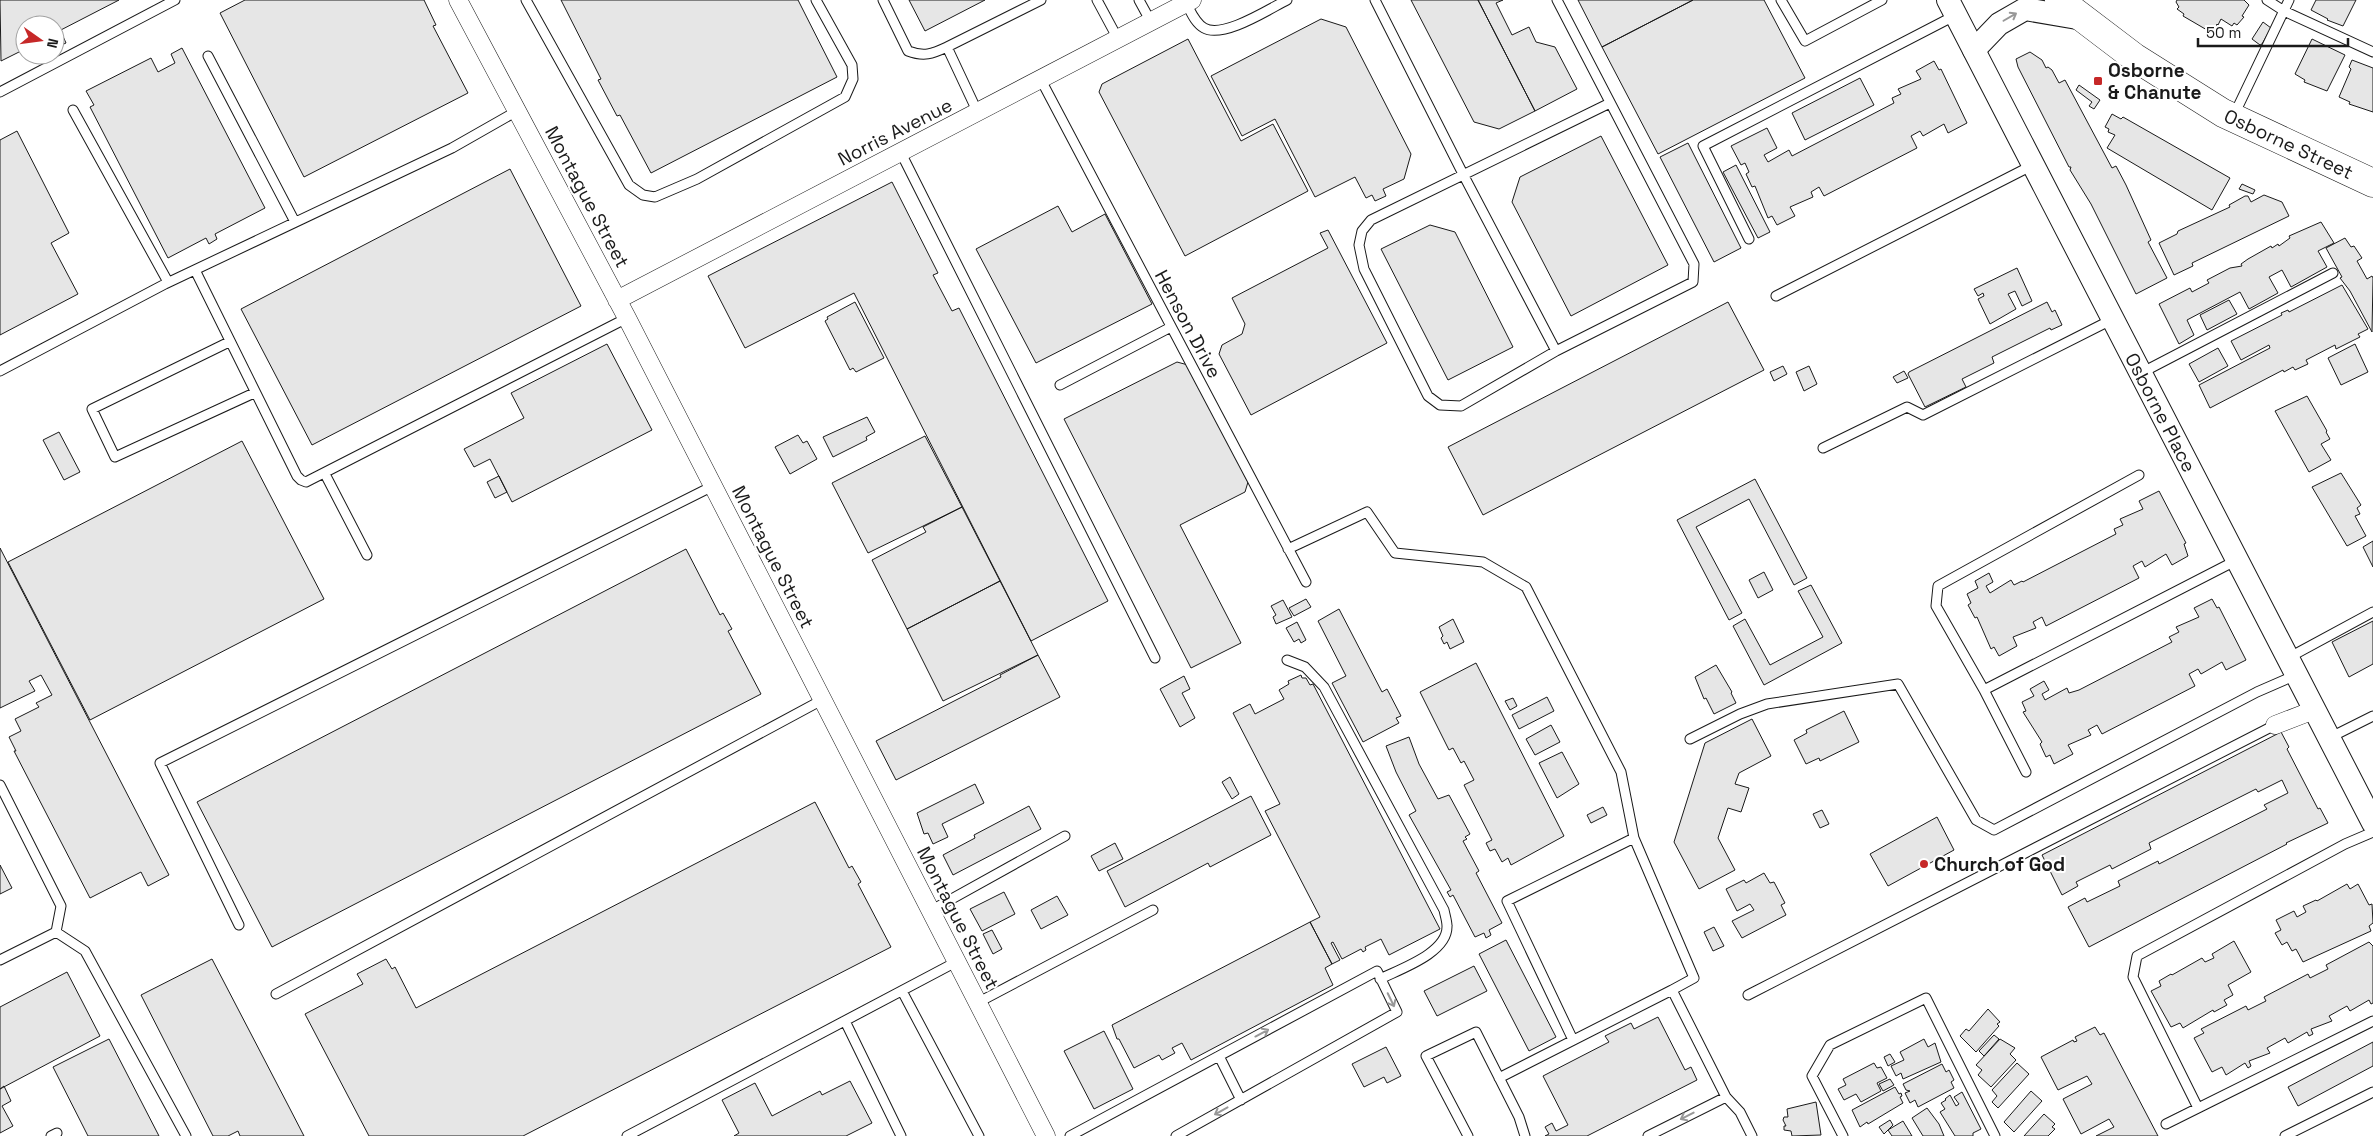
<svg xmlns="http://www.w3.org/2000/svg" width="2373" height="1136" viewBox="0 0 2373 1136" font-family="'Space Grotesk',sans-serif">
<rect width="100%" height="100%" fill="#fff"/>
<path fill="#e6e6e6" stroke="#1a1a1a" d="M0,0h119l-64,33v-8h-30v24l-24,12z
M245,0h179l12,25 -3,1 35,67 -164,84 -84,-164z
M561,0h237l39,77 -186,96 -31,-58 -3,1 -19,-36 3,-1z
M909,0h76l-60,31z
M1411,0h67l57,111 -36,18 -25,-7z
M1478,0h25l-7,3 16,32 17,-8 7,15 19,5 22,42 -42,22z
M1578,0h115l-91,47z
M1693,0h71l41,78 -147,76 -56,-107z
M2177,0h67l5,5 -7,11 2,1 -7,8 -3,-2 -2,3 -11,-7 -3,6 -1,-1 -3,5 -4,-3 -3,4 -24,-14 1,-2 -7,-5 2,-2 -3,-5z
M2316,0h40l-13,26 -16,-6 1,-1 -17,-9z
M1321,19l25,8 65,127 -7,25 -21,10 3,7 -11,5 -3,-6 -6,3 -11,-21 -40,20 -40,-78 -33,17 -31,-60z
M2263,22l8,6 -9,16 -2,1 -8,-6z
M62,34l4,9 -11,5v-11z
M1188,39l53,102 32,-17 35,67 -123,65 -86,-164 3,-8z
M2312,39l33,16 -18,36 -23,-9 1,-2 -10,-6z
M182,48l83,160 -50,26 2,5 -8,5 -3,-6 -38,20 -78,-151 4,-2 -8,-14 65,-33 7,14 17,-9 -4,-9z
M2030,52l12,8 4,8 2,-1 4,3 7,13 6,-3 47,88 4,-2 10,19 25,55 -3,2 19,36 -31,16 -45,-90 -21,-34 1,-3h-2l-51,-100 -2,-8z
M2352,60l21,8v44l-24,-8 1,-2 -11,-5 12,-28 -2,-2z
M1934,61l5,9 2,-1 26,54 -19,10 -4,-9 -21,12 -3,-5 -9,5 6,12 -93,48 -5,-9 -8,5 2,5 -23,10 5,9 -18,9 -5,-9 -4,2 -13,-32 -3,1 -6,-13 3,-2 -4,-9 -4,2 -10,-19 36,-18 10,20 -13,7 4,7 21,-12 3,6 102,-53 -2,-5 9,-4 -3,-5 23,-10 -5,-8z
M1860,78l14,27 -69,35 -13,-27z
M2079,85l21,15 -6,9 -5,-3 3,-4 -16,-12z
M2112,114l9,5 2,-2 107,61 -18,32 -105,-62 8,-13 -7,-3 1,-3 -4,-2z
M17,131l52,102 -18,10 27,51 -78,41v-195z
M1601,136l67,129 -97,51 -59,-114 8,-25z
M1688,143l53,105 -27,14 -54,-105z
M1736,165l34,67 -12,6 -35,-66z
M510,169l71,137 -269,139 -71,-136z
M892,182l46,91 -5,2 19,36 7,-3 149,293 -77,40 -177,-348 -109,55 -37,-72z
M2242,184l13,6 -2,4 -14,-5z
M2264,195l18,7 7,14 -97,47 1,3 -19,9 -15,-32 18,-9 1,-3 52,-24 -1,-2 16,-9h3l3,6z
M1058,206l14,26 33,-18 47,90 -116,59 -60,-114z
M2321,222l13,21 -16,8 9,16 -36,20 -9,-17 -13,7 9,16 -29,16 -9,-17 -53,28 7,15 -15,9 -20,-40 31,-16 2,4 17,-9 -2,-3 23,-12 12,-2 -1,-2 7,-5 23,-13 1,2 6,-4 1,2 11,-8 -1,-2z
M1430,225l25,7 58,115 -65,33 -67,-131z
M1328,230l59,113 -136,72 -32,-61 3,-9 20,-11 3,-10 -13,-26 96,-50 -8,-15z
M2345,238l6,9 3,-1 8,12 -5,3 10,18 5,-3 1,2 -1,54 -22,-41 -10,-13 2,-1 -16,-29z
M2017,268l15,33 -10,5 -7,-15 -7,3 8,15 -26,15 -12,-25 6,-3 -1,-3 -5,3 -4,-7z
M2342,285l26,44 -10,5 2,3 -24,12 -1,-4 -29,15 2,4 -13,6 -2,-3 -9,5 -1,-2 -73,38 -11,-23 71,-37 -1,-3 -28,15 -10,-19 51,-26 -1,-2 7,-3 1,2z
M2229,300l8,14 -30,16 -7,-15z
M855,302l29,56 -28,14 -3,-4 -3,2 -25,-49 3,-2 -1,-2z
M1728,302l36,68 -281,145 -35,-68z
M2047,302l5,10 3,-2 7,15 -11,5 -1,-2 -58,29 2,6 -32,16 4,8 -41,20 -17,-33 1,-2z
M607,344l45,86 -140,72 -22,-43 -16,8 -10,-18 60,-31 -13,-25z
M2355,344l13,28 -27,13 -13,-27z
M2218,348l10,18 -29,16 -10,-18z
M1177,362l11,3 60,117 -3,10 -65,33 61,118 -50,25 -127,-249z
M1783,366l4,8 -13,7 -4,-9z
M1809,366l8,18 -13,7 -8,-19z
M1904,371l4,7 -11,5 -4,-6z
M2307,396l20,35 -1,1 4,7 -9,5 10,16 -22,12 -34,-61z
M867,417l8,15 -9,5 1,3 -34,17 -10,-20z
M59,432l21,40 -16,8 -21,-40z
M798,435l5,8 4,-2 10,18 -27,15 -15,-27z
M925,436l37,71 -94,46 -36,-70z
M242,441l82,158 -234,121 -82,-158z
M2341,473l20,32 -4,3 3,6 -5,2 11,20 -19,10 -35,-59z
M499,476l8,16 -12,6 -8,-16z
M1755,479l52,99 -13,7 -45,-86 -53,28 46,86 -13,7 -52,-100z
M2159,491l27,52 -2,1 4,12 -16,9 -6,-11 -21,13 -3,-6 -9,5 6,12 -93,48 -4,-9 -9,5 3,6 -23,9 4,9 -18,10 -5,-9 -3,2 -14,-32 -2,1 -7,-13 3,-2 -4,-9 11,-6 -3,-7 14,-8 4,9 -7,4 4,7 21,-13 3,5 8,-4 1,1 93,-48 -2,-5 9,-4 -3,-6 23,-10 -4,-8z
M962,507l38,74 -93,48 -35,-69 54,-28 -3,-5z
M2373,541v26l-10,-20z
M0,548l169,327 -21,11 -7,-14 -51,26 -76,-147h2l-7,-14 12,-6 -6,-12 24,-12 -3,-4 16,-8 -11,-20 -12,6 6,10 -35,17z
M686,549l34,66 3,-2 9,16 -4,2 33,63 -489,253 -75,-145z
M1764,572l9,18 -15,8 -9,-18z
M1000,581l38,74 -95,46 -36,-72z
M1811,585l31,58 -78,42 -31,-59 12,-7 25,46 53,-28 -25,-46z
M1306,599l5,8 -17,9 -5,-8z
M2212,599l5,9 2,-1 27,53 -20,10 -4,-8 -21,12 -3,-5 -9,5 6,12 -93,48 -5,-9 -9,5 3,5 -23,10 5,9 -19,10 -4,-9 -4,2 -6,-13 2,-2 -19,-30 3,-1 -4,-9 12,-6 -4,-7 14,-8 5,9 -7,4 3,6 22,-12 2,5 10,-3 93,-48 -3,-5 10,-5 -3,-5 23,-10 -5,-9z
M1283,600l9,17 -16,7 -3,-7 3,-2 -5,-9z
M1339,609l43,83 5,-3 14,27 -5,2 3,5 -36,19 -31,-59 14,-7 -28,-55z
M1453,619l11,23 -14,7 -3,-7 -3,2 -3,-6 2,-2 -4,-9z
M2373,621v43l-24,13 -17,-35z
M1297,622l9,18 -5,3 -2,-4 -5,3 -8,-14z
M1038,655l22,42 -164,83 -20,-39 125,-64 -1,-2z
M1476,663l88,173 -53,29 -3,-7 -6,4 -7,-13 -5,2 -4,-8 6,-3 -28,-55 10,-5 -10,-19 -3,2 -8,-15 -4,2 -29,-58z
M1716,665l16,27 -1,1 5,10 -22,11 -8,-16 -2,1 -9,-22z
M1301,675l1,3h4l4,7 3,-1 127,245 -51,26 -8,-16 -16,8 1,3 -3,2 -2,-3 -19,10 -9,-17 -2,1 9,17 -8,4 -22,-42 10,-5 -55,-106 15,-7 -47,-91 17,-9 5,10 29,-15 -5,-9 10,-6 -1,-3z
M1184,676l6,13 -8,4 13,25 -15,9 -20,-38z
M1547,697l7,14 -35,18 -7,-14z
M1513,698l4,8 -7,4 -5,-9z
M1844,711l15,31 -39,19 -1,-3 -13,6 -12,-24 13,-7 -1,-3z
M1752,719l19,37 -32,17 -4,11 14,4 -8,24 -13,-4 -10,30 17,32 -36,19 -25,-47 31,-99z
M1551,725l9,17 -25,13 -9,-16z
M2281,732l8,15 -2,2 31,60 2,-1 8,15 -42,20 1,1 -198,103 -21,-40 17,-9 2,4 33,-16 -2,-5 40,-20 1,3 108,-55 -3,-4 24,-12 -6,-13 -24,12 -2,-3 -107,54 2,6 -39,20 -2,-4 -34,17 2,4 -16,9 -20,-40z
M1409,737l10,27 19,35 11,-4 21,39 -5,3 2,2 -4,2 16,30 -3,2 26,50 -13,7 2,5 -5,3 -2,-5 -9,4 -22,-42 -3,2 -3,-5 4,-2 -42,-75 7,-4 -20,-39 -10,-26z
M1562,752l17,32 -22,14 -18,-35z
M1230,777l9,17 -7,5 -10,-17z
M975,784l9,19 -42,21 6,13 -15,7 -5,-11 -4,1 -7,-21z
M1251,796l20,39 -61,32 -2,-4 -83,44 -18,-36z
M815,802l34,66 3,-2 9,16 -3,2 33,63 -368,189h-154l-64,-122 58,-30 -6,-10 29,-15 6,10 3,-2 21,41z
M1029,806l12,23 -88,46 -10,-20 32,-17 -1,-3z
M1603,807l4,8 -16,8 -4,-8z
M1822,810l7,14 -9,4 -7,-14z
M1937,817l17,33 -66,36 -18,-32z
M1115,843l8,16 -24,12 -8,-15z
M0,865l12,23 -12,6z
M1764,873l6,10 4,-1 11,21 -4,2 5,10 -44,23 -10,-17 22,-11 -4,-6 -13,7 -11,-22 18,-9 2,3z
M2347,884l3,5 8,-5 11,21 3,-1 1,19 -4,3 2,5 -68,31 -7,-13 -4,2 -5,-9 -5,3 -7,-12 6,-3 -5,-10 18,-9 3,6 9,-5 -3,-6 13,-6 1,1z
M1004,892l11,22 -33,17 -12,-22z
M1057,896l11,19 -27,14 -10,-19z
M1310,922l22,42 -7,4 8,17 -142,75 -9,-17 -10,5 3,5 -13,7 -3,-5 -25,13 -15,-29h-2l-5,-14z
M1714,927l10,19 -11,5 -9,-19z
M992,930l10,19 -9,5 -10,-20z
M1506,940l50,97 -27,14 -50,-97z
M2234,941l17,31 -23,13 5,10 -9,5 3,5 -13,7 -1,-2 -30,18 -3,-5 -9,4 -20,-36 10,-5 -2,-5 12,-7 1,1 30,-17 3,4 9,-4 -2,-4z
M2369,942l4,4v57l-2,1 -2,-4 -19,11 -3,-5 -18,10 3,5 -21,8 2,5 -4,2 -2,-4 -19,11 -3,-5 -18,10 3,5 -21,8 2,5 -3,2 -3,-5 -19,12 -4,-8 -10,5 -18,-34 10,-5 -3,-4 45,-23 2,4 18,-9 -2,-4 44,-23 2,4 18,-9 -2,-4z
M212,959l76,146 16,31h-64l-2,-5 -10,5h-15l-72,-141z
M1474,966l13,25 -50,25 -13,-25z
M67,972l33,64 -100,53v-82z
M1988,1009l12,13 -3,2 2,2 -23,26 -16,-16 6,-7 3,2z
M1658,1017l27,53 6,-3 6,13 -110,56h-42l4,-2 -4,-7 7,-4 4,8 12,-6 -25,-49 66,-34 -4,-6 26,-13 3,6z
M2095,1027l5,8 4,-2 54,103h-62l18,-9 -5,-8 -28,15 -18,-35 29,-15 -5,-8 -29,14 -17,-33 32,-17 1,2 3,-1 -2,-4z
M1104,1031l29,58 -39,20 -30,-58z
M1994,1035l5,4 -15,17 -5,-5z
M109,1039l50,97h-71l-35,-69z
M1924,1039l4,8 7,-4 6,19 -38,17 -2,-6 -5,3 -5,-10 13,-6 -4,-8z
M2000,1039l15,9 -5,6 6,6 -25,27 -13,-12 4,-5 -6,-5z
M2373,1042v24l-75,40 -10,-19z
M1386,1047l15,29 -14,7 -3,-6 -20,10 -12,-23z
M1890,1054l5,8 -7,4 -4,-9z
M1874,1063l3,5 4,-1 6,11 -10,5 4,8 -20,11 -5,-8 -12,6 -6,-11 8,-4 -3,-6z
M2017,1063l12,11 -31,34 -6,-6 5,-6 -5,-6z
M1942,1064l4,8 3,-2 5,10 -3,2 3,6 -36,19 -3,-7 -5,3 -5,-10 5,-2 -4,-1 -3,-6z
M1890,1079l4,6 -11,6 -4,-7z
M850,1081l22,42 -26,13h-112l5,-3 -17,-33 33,-17 17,33 48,-25 2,4z
M4,1086l7,15 -9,5 11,20 -13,7v-44z
M1895,1087l4,7 2,-1 1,3 -2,1 3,6 -35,21 -1,-2 -7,5 -8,-17z
M2031,1091l11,10 -28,31 -10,-10z
M1962,1092l19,37 -8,4v3h-18l-15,-24 5,-3 -4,-6 5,-3 -1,-1 5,-4 6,11 3,-2 -5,-7z
M1816,1102l5,33 -29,1 -1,-5 -7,-1v-4h2l-3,-6 1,-3h4l-1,-8z
M1927,1108l12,16 5,12h-21l-11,-18z
M2044,1114l11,10 -3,3 3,2 -7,7h-24z
M1890,1120l3,5 -9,9 -5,-7z
M1903,1121l9,15h-20l-4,-6z"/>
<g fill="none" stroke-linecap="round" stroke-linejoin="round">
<defs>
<path id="service" d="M526,0l103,185 14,10 12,2 42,-18 148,-82 8,-18 -1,-14 -36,-65
M883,0l25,51c16,6 24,3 39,-4
M1097,0l21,39
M1139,0l12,22
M1375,0l89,176 92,175
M1557,0l137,264 -1,18 -137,69 -95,55 -21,-1 -12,-9 -64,-127 -5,-24 3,-14 9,-11 239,-117
M1781,0l24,41 77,-41
M2267,0l17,11 89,41
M1186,3c5,9 9,20 18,25 19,11 65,-19 83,-28
M208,56l87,166
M1041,80l265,502
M0,92l175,-92
M73,110l95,172
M978,113l-31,-66 94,-47
M2234,115l55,-115
M901,153l254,505
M1749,239l-46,-93 253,-131
M195,270l102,206 4,4 5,2 321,-164
M1776,296l257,-131
M229,342l-137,67 23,48 139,-64
M0,371l165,-87 287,-136 65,-37
M2141,373l192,-100
M1060,385l111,-58
M1823,448l84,-41 16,8 190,-96
M325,474l42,81
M2139,475l-201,111 -2,20 48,84 253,-130
M1288,549l79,-37 28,41 88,9 43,25 95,185 13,66 60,140 -22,12 54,107 14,15 12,24
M2288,658l85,-46
M1287,660l18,7 19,20 120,223c1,5 3,11 3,16 1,27 -47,43 -67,53
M1984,690l42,82
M2329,738l44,-22
M1690,739l50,-25 27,-10 131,-20 78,136 18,10 263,-138 39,-17
M0,785l61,121 -5,26 -56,28
M930,911l135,-75
M239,925l-79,-162 553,-277
M56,932l29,19 101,185
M902,991l77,145
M276,994l546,-294
M1748,995l527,-270
M977,1003l176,-93
M845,1021l56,115
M1573,1040l-66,-139 127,-63
M1219,1056l22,44
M1499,1078l173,-88
M2198,1108l-65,-131 4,-21 208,-112 28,-12
M2166,1124l207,-103
M51,1136l6,-3
M627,1136l329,-174
M1070,1136l307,-165 20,41 -221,124
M1468,1136l-42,-80 50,-24 43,85 6,19
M1648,1136l78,-39
M1843,1136l-31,-60 18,-31 96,-47 69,138
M2285,1136l88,-44"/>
<path id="minor" d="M458,0l169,318 419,818
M617,300l575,-300
M2275,725l39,-15"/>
<g id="tertiary">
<path id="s1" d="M1948,0l425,823"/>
<path d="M1974,50l25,-26 26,-15 58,10"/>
</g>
<g id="primary">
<path id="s2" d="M2059,0l75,57 89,56 150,70"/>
</g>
</defs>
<use href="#service" stroke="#1a1a1a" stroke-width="11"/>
<use href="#minor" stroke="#1a1a1a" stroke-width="19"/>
<use href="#tertiary" stroke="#1a1a1a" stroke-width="24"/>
<use href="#primary" stroke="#1a1a1a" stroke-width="29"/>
<use href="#service" stroke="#fff" stroke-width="9"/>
<use href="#minor" stroke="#fff" stroke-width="18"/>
<use href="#tertiary" stroke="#fff" stroke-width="22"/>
<use href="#primary" stroke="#fff" stroke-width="28"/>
</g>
<defs><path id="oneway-shaft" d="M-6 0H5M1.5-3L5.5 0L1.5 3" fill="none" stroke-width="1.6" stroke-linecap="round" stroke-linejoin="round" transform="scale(1.25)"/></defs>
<g stroke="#989898">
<use href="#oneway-shaft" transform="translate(2010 17) rotate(-30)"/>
<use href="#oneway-shaft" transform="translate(1391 1000) rotate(64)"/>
<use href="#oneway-shaft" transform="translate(1262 1033) rotate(-28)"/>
<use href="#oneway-shaft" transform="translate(1221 1111) rotate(151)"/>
<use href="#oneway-shaft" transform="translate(1687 1116) rotate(153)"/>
</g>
<g fill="#c62828" stroke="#fff" stroke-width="2">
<rect x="2093" y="76" width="10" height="10" rx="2.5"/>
<circle cx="1924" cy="864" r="5"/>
</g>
<g text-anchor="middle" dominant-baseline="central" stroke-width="4" stroke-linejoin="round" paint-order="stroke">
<g font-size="19" font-weight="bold" fill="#1a1a1a" stroke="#fff" text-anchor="start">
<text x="2108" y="70">Osborne<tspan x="2108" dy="22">&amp; Chanute</tspan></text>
<text x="1934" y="864">Church of God</text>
</g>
<g font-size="19" fill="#1a1a1a" stroke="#fff">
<text transform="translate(895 132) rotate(-27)">Norris Avenue</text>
<text stroke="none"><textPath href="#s2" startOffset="272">Osborne Street</textPath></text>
<text transform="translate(587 197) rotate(62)">Montague Street</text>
<text transform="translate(1188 324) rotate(62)">Henson Drive</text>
<text stroke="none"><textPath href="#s1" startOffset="464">Osborne Place</textPath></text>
<text transform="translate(773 557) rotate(63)">Montague Street</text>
<text transform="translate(958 918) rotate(63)">Montague Street</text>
</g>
</g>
<g transform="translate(40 40) rotate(104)"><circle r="24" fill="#ffffff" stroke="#a3a3a3"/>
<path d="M0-4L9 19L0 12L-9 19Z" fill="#c62828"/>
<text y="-8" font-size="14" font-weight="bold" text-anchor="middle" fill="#1a1a1a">N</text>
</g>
<path d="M2198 38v8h150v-8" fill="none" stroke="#1a1a1a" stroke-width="2.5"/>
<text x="2206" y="38" font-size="15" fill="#1a1a1a" stroke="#ffffff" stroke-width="4" paint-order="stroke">50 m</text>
</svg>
